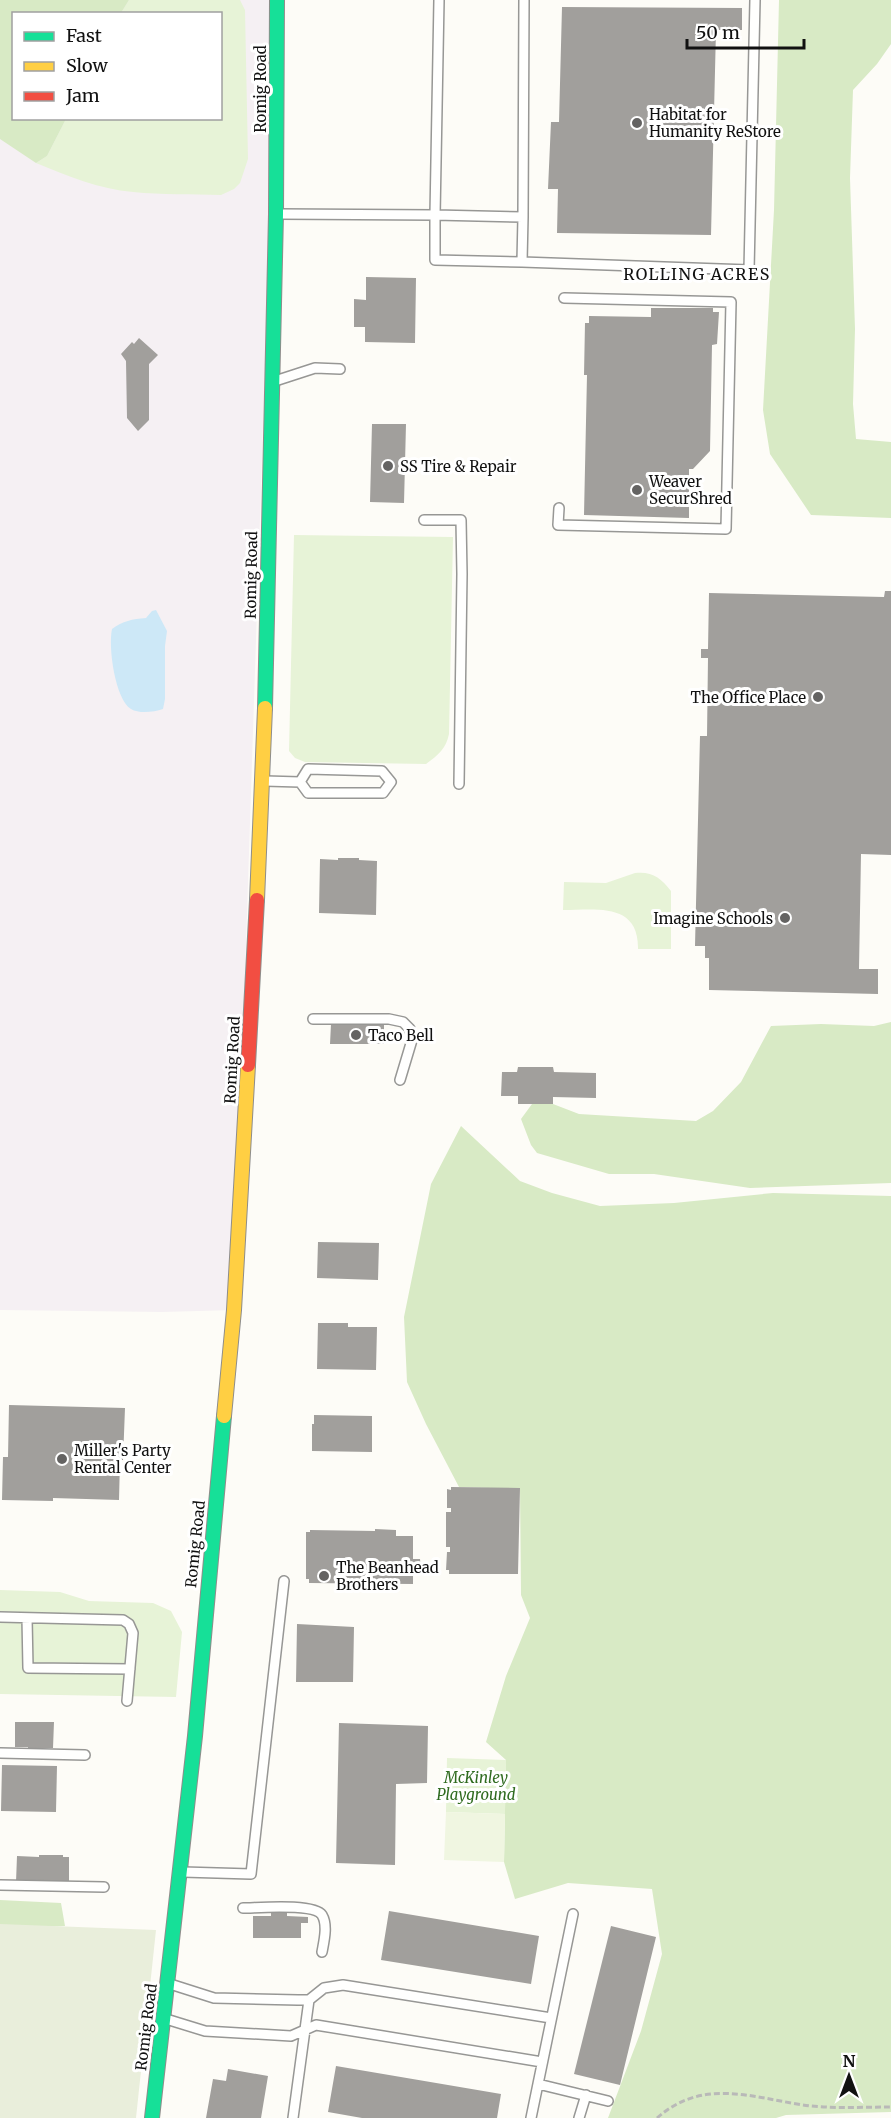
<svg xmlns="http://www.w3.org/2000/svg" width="891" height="2118" viewBox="0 0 891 2118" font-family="Merriweather,serif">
<rect width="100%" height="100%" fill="#fdfcf7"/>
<path fill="#f5f0f3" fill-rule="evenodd" d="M0,0h277l-43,1310 -72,2 -162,-2zM14,14h206v104h-206z"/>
<path fill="#e7f3d7" d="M129,0h111l5,10 3,149 -8,24 -6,6 -13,6c-29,-1 -59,0 -88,-3 -34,-3 -66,-16 -97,-29l11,-7 19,-37 154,-1v-104l-99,-1z
M294,535l159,2 -4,197c-3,15 -11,21 -23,30l-121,-2 -10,-4 -6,-7z
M635,873c17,-2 26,5 36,18v58h-33c1,-47 -42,-39 -75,-39l1,-28 42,1z
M0,1590l60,2 29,9 64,2 18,8 11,21 -6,65 -176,-3z
M447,1758l59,2 -1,54 -59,-2z"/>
<path fill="#d8eac5" d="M0,0h129l-8,13 -107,1v104l52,1 -19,37 -11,7 -36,-24z
M779,0h112v44l-14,20 -24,26 -3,88 5,151 -2,75 3,35 35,3v76l-80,-3 -41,-61 -7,-44 11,-200z
M891,1022v161l-141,5 -96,-14h-45l-72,-21 -6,-8 -10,-26 11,-15h21l26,10 117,7 17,-10 28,-29 30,-56 50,-2 53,2z
M461,1126l59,55 32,12 48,13 74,-3 99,-10 118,3v916l-105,3 -10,3h-168l33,-87 21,-77 -10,-65 -84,-6 -53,16 -11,-37 2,-102 -20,-18 20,-66 24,-58 -9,-23 -1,-106 -61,-2 -33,-63 -19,-42 -3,-65 27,-133z
M0,1900l61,3 4,23 -65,3z"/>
<path fill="#e9eedb" d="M0,1924l156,6 -20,188h-136z"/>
<path fill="#f0f6e1" d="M446,1812l59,2 -1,48 -60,-2z"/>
<path fill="#cde8f7" d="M156,610l11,21 -2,15v53l-2,10c-9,3 -24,5 -32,0 -16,-10 -23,-62 -19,-80 11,-8 20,-10 34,-11l6,-7z"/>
<path fill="#a19f9c" d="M562,7l180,1v22h-26l-5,205 -154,-2 1,-44h-10l3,-67h8z
M366,277l50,1 -1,65 -50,-1v-15h-11v-28l12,1z
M651,308h62v4h6l-2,32 -5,1 -2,106 -17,18h-4v49l-105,-3 3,-140h-3l1,-52h4v-7l62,1z
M139,338l19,17 -9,9v56l-11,11 -11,-13 -1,-57 -5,-7 11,-12 2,2z
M372,424h34l-2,79 -34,-1z
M885,591h6v264l-30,-1 -2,115h19v25l-169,-4v-32h-4v-12h-10l5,-210h7l1,-78h-7v-9h7l1,-56 175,4z
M338,858h21v2l18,1 -1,54 -57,-2 1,-54 18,1z
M331,1024h53v20h-54z
M518,1067h35l1,5 42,1v25l-43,-1v7h-35v-8h-17l1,-24h15z
M318,1242l61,1 -1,37 -61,-2z
M318,1323h30v4h29l-1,43 -59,-1z
M9,1405l116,3 -2,52h-3l-1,40 -66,-2v3l-51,-1 1,-43h5z
M314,1415l58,1v36l-60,-1v-27h2z
M451,1487l69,1 -2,86h-69v-4h-3l1,-18h3v-5h-4v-35h5v-4h-4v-19l4,1z
M375,1529l21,1v6h17v23h7l1,10h-8v15l-104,-1v-4h-3v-47h4v-2l65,1z
M297,1624l57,3 -1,55h-57z
M15,1722h39l-1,26h-17v4h-8v-5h-13z
M339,1723l89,3 -1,57 -31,1 -1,81 -59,-2z
M2,1765l55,1 -1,46 -55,-1z
M39,1855h24v2h6v26l-53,-1 1,-26 22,1z
M389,1911l150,25 -8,48 -150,-24z
M271,1912h16v4l21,1v6h-7v15h-48v-22h18z
M611,1926l45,11 -36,148 -46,-11z
M336,2066l165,28 -4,24h-135l-34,-6z
M228,2069l40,7 -7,42h-55l7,-39 13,2z"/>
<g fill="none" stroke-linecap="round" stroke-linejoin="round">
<defs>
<path id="lane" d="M439,0l-4,215 88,2 1,-217
M279,214l156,1v45l87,2 1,-45
M522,262l227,8 6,-270
M275,381l40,-13 25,1
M559,508l-1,17 168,4 5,-227 -167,-4
M424,520h37l1,54 -3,210
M265,781l35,1 8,11h75l8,-11 -9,-11 -74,-2 -8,13
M313,1019h76l14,3 7,7 2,11 -12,40
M0,1617l123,3 6,4 4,9 -6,68
M27,1618l1,50 102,1
M0,1753l85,2
M183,1872l68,2 33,-293
M0,1885l104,2
M243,1908c14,0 71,-5 79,7 6,10 2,26 0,37
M573,1914l-35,170 70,17
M170,1984l44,14 84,2h11l15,-12 19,-3 208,33
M166,2019l39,12 86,5 25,-11 226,37
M293,2118l16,-118
M531,2118l7,-34
M579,2118l7,-23"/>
<path id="fast" d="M265,708l11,-494 1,-214
M152,2118l43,-382 29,-320"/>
<path id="slow" d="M257,900l8,-192
M224,1416l10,-106 14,-245"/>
<path id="jam" d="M248,1065l9,-165"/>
</defs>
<use href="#lane" stroke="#979795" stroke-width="12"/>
<use href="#fast" stroke="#8e8d8b" stroke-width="16"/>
<use href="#slow" stroke="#8e8d8b" stroke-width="16"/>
<use href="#jam" stroke="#8e8d8b" stroke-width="16"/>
<path stroke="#b9b9b8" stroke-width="3" stroke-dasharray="6 3" stroke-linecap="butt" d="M657,2118c45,-40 94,-21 146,-13 28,4 59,2 88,2"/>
<use href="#lane" stroke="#fffffe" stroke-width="9"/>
<use href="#fast" stroke="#16e098" stroke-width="14"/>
<use href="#slow" stroke="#ffcf43" stroke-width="14"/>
<use href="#jam" stroke="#f24e42" stroke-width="14"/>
</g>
<g fill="#646362" stroke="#fff" stroke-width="2">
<circle cx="637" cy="123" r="6"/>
<circle cx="388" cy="466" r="6"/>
<circle cx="637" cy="490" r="6"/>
<circle cx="818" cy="697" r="6"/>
<circle cx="785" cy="918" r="6"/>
<circle cx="356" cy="1035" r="6"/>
<circle cx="62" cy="1459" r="6"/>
<circle cx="324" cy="1576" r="6"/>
</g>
<g text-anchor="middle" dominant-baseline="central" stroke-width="6" stroke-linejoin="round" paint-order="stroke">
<g font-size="15" fill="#111" stroke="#fff">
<text transform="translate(260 89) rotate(-90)">Romig Road</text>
<text transform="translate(251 575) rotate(-89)">Romig Road</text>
<text transform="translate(232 1060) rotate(-87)">Romig Road</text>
<text transform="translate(195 1544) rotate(-84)">Romig Road</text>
<text transform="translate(146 2027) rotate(-83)">Romig Road</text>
</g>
<g font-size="15" fill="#111" stroke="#fff" text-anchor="start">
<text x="649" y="114">Habitat for<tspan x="649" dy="17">Humanity ReStore</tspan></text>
<text x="400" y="466">SS Tire &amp; Repair</text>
<text x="649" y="481">Weaver<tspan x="649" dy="17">SecurShred</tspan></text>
<text x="806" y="697" text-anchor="end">The Office Place</text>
<text x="773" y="918" text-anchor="end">Imagine Schools</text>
<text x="368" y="1035">Taco Bell</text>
<text x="74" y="1450">Miller's Party<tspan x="74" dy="17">Rental Center</tspan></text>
<text x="336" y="1567">The Beanhead<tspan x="336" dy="17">Brothers</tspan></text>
</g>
<g font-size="15" font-style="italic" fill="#2f6b1f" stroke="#fff">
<text x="476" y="1777">McKinley<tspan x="476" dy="17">Playground</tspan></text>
</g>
<g font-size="16" letter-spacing="1.5" fill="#111" stroke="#fff">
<text x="697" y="274">ROLLING ACRES</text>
</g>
</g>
<rect x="12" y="12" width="210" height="108" fill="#ffffff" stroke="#a0a0a0" stroke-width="1.5"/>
<rect x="24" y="32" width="30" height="9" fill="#16e098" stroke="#a0a0a0" stroke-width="1.5"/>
<text x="66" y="42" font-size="18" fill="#111111">Fast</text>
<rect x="24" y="62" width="30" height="9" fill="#ffcf43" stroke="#a0a0a0" stroke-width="1.5"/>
<text x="66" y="72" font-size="18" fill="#111111">Slow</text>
<rect x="24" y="92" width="30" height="9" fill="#f24e42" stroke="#a0a0a0" stroke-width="1.5"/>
<text x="66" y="102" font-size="18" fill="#111111">Jam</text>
<g transform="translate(849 2076)" stroke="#ffffff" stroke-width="4.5" paint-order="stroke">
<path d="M0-4.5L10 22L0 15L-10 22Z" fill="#111111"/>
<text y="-9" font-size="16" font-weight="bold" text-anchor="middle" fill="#111111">N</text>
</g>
<path d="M687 39v9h117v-9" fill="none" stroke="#111111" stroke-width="3"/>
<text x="696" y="39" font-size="18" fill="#111111" stroke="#ffffff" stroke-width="4.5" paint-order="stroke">50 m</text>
</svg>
